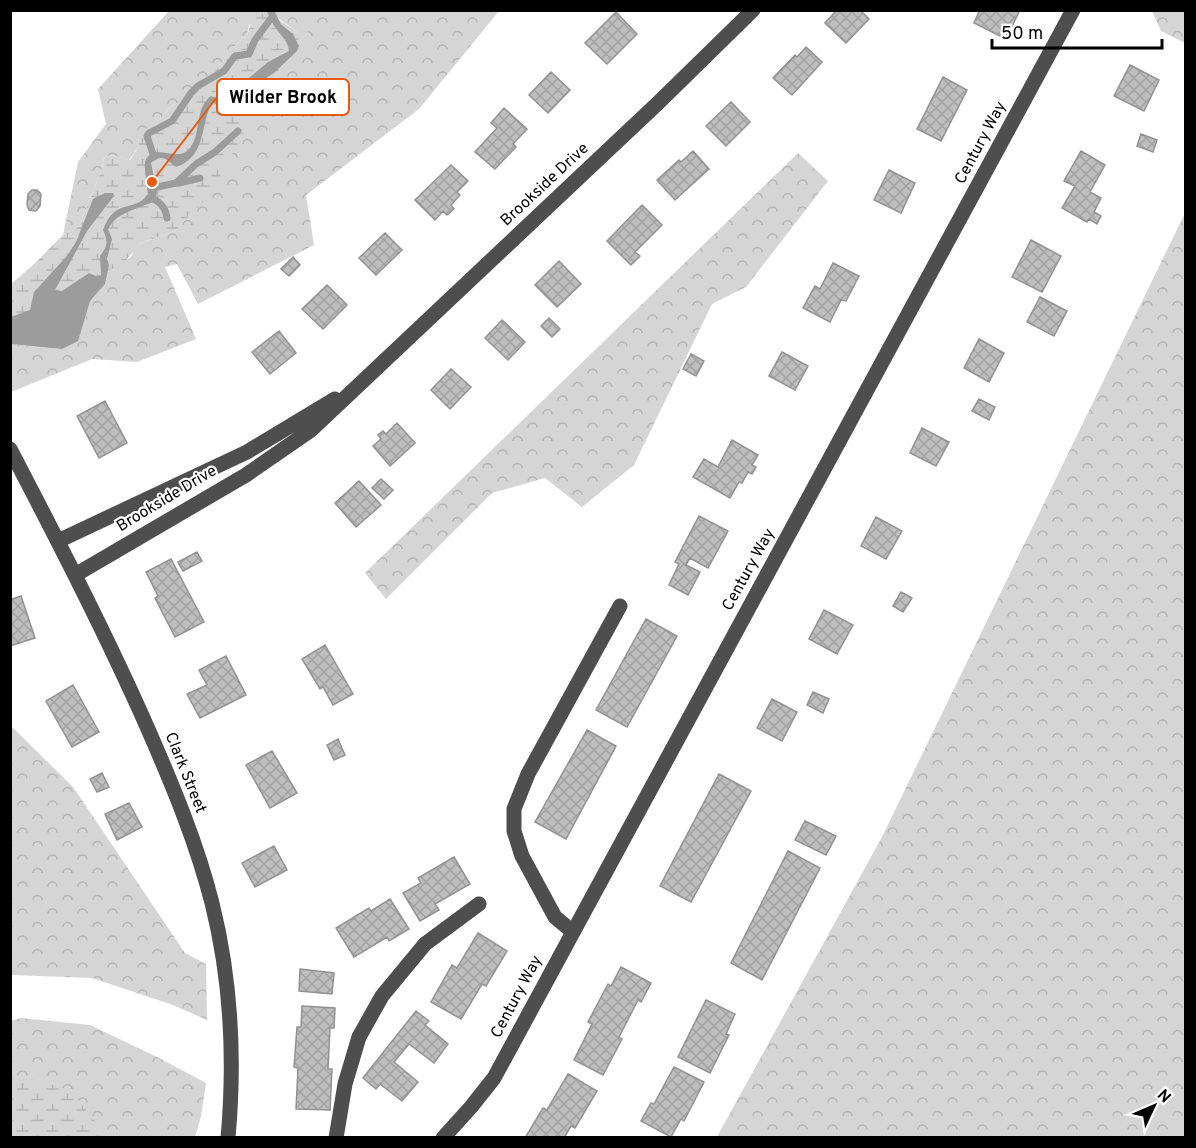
<svg xmlns="http://www.w3.org/2000/svg" width="1196" height="1148" viewBox="0 0 1196 1148" font-family="Overpass,sans-serif">
<defs>
<pattern id="forest-crowns" width="20" height="18" patternUnits="userSpaceOnUse" patternTransform="scale(1.5)"><rect width="20" height="18" fill="#d5d5d5"/><path d="M2 6a3 3 0 1 1 6 0M12 15a3 3 0 1 1 6 0" fill="none" stroke="#b5b5b5"/></pattern>
<pattern id="wetland-marsh" width="20" height="14" patternUnits="userSpaceOnUse" patternTransform="scale(1.5)"><rect width="20" height="14" fill="#d5d5d5"/><path d="M1 5h8M5 5V1M11 12h8M15 12V8" fill="none" stroke="#b5b5b5"/></pattern>
<pattern id="building-cross-hatch" width="8" height="8" patternUnits="userSpaceOnUse" patternTransform="scale(1.5)"><rect width="8" height="8" fill="#bebebe"/><path d="M0 0l8 8M0 8l8-8" fill="none" stroke="#a2a2a2"/></pattern>
</defs>
<rect width="100%" height="100%" fill="#fff"/>
<path fill="url(#forest-crowns)" d="M169,11h330l-80,98 -113,86 8,50 -116,59 -21,-40 -12,3 31,72 -59,23 -45,-3 -81,33v-48l51,5 28,-48 15,-17 2,-14 24,-13 3,-7 7,-7 34,-12 33,-36 79,-139 21,-24h-11l-19,-14 -29,7 -2,10 -14,13 -21,27 -25,23 -18,10 -15,19 -15,11 -1,10 -9,12 -18,-5 -7,3 -2,11 -23,57 -16,9 15,-73 28,-38 -8,-35z
M1152,11h33v32l-24,-12z
M798,153l30,28 -82,106 -34,17 -78,161 -52,42 -37,-29 -53,15 -106,106 -21,-26z
M1185,213v924h-468l165,-300z
M10,725l63,62 112,166 21,11 1,56 -34,-15 -81,-27 -81,-3z
M21,1018l69,7 69,33 47,25 -5,33 -6,21h-184l-1,-116z"/>
<path fill="url(#wetland-marsh)" d="M260,14l12,1 25,17 12,-1 -22,25 -78,139 -34,36 -34,12 -21,24 -12,3 -3,14 -15,17 -12,40 -16,8 -51,-5v-60l21,-18 31,-31 16,-9 23,-57 2,-11 7,-3 19,5 8,-12 1,-10 6,-9 9,-2 15,-19 18,-10 25,-23 21,-27 14,-13 7,-19z
M21,1076l49,14 32,40 2,7h-93v-58z"/>
<path fill="#9c9c9c" d="M272,17l21,17 6,12 -2,5 -23,22 -19,12 -14,15c-17,4 -5,12 -28,3l-2,2c-10,18 -5,53 -35,62 -9,-7 -14,-14 -25,-4l6,29 -2,9c-17,8 -38,11 -47,28l4,10 -5,20 2,6 -4,19 -15,17 -12,40 -16,8 -51,-5v-27l19,-7 4,-18 33,-36 9,-14 17,-43 12,-6h8l1,3 -27,35 -32,59 7,1 27,-18 7,3 5,-1 -1,-19c8,-10 8,-15 3,-26 13,-34 31,-16 45,-36 -1,-5 -4,-28 -3,-32 7,-20 30,-1 42,-11 16,-14 6,-42 24,-55l12,5 7,-1 8,-13 30,-25 21,-11c-1,-14 -17,-21 -17,-34z"/>
<g fill="none" stroke-linecap="round" stroke-linejoin="round">
<path stroke="#9c9c9c" stroke-width="7" d="M270,10l7,14
M154,157l-7,-21 2,-3 23,-12 19,-28 7,-7 26,-15 11,-15 14,-2 6,-14 17,-23
M179,183l21,-5
M153,188l23,-5 20,-19 19,-12 23,-21
M149,198c10,1 17,11 18,20"/>
</g>
<path fill="url(#building-cross-hatch)" stroke="#929292" stroke-width="1.5" d="M837,10h23l9,9 -23,24 -21,-20z
M980,10h40l-14,29 -32,-16z
M616,12l21,22 -30,30 -22,-21z
M806,47l16,15 -30,33 -19,-17 22,-23 2,2z
M1130,65l29,15 -15,31 -30,-15z
M551,72l19,18 -22,23 -19,-18z
M943,77l24,13 -26,51 -24,-12z
M731,102l19,20 -24,24 -20,-20z
M504,108l23,21 -14,15 3,3 -21,22 -20,-17 22,-24 -6,-5z
M1141,134l16,6 -4,12 -16,-6z
M693,151l16,18 -34,31 -18,-20 22,-20 2,2z
M1081,151l24,14 -15,27 11,6 -7,14 7,4 -4,8 -8,-5 -2,3 -25,-14 13,-22 -11,-5z
M451,165l17,16 -11,11 3,3 -9,10 3,4 -7,6 -4,-4 -8,9 -20,-20z
M889,170l26,13 -14,30 -27,-13z
M32,190h5l4,4 -1,12 -4,5 -7,-1 -2,-5 1,-11z
M642,205l20,20 -27,27 5,4 -9,9 -24,-24z
M385,233l17,17 -26,25 -17,-17z
M1031,240l30,16 -19,36 -30,-15z
M293,257l7,8 -11,11 -8,-7z
M559,261l22,23 -24,23 -22,-22z
M833,263l26,13 -13,25 -5,-1 -11,22 -27,-14 12,-22 5,3z
M327,285l20,20 -24,24 -21,-20z
M1040,297l27,14 -13,25 -27,-14z
M549,318l11,11 -8,8 -11,-11z
M502,320l23,22 -17,18 -23,-22z
M279,331l17,22 -26,21 -18,-22z
M979,339l25,14 -15,29 -25,-14z
M782,352l26,14 -13,24 -26,-14z
M691,354l13,7 -8,15 -13,-7z
M451,369l20,18 -21,22 -19,-19z
M979,399l16,8 -6,13 -17,-9z
M105,401l22,42 -28,15 -22,-42z
M397,423l18,20 -25,23 -17,-20 8,-7 -3,-4 5,-4 3,3z
M922,428l27,14 -13,24 -26,-13z
M732,440l26,15 -6,10 4,2 -4,7 -4,-2 -6,11 -3,-1 -9,16 -37,-21 11,-18 14,8z
M381,479l12,11 -9,9 -12,-11z
M359,481l22,24 -25,22 -21,-24z
M699,516l29,15 -20,37 -18,-10 -4,7 14,7 -12,23 -19,-10 10,-21 -4,-2z
M876,517l26,14 -16,28 -25,-13z
M197,552l5,9 -19,10 -5,-9z
M171,559l33,63 -29,15 -20,-39 3,-2 -12,-24z
M901,592l11,6 -9,14 -10,-6z
M21,596l14,42 -25,8v-46z
M824,610l29,15 -16,29 -28,-15z
M646,619l31,17 -50,91 -31,-17z
M325,645l28,49 -20,11 -10,-18 -3,2 -18,-30z
M226,656l20,39 -46,23 -13,-24 20,-9 -8,-15z
M73,685l26,47 -27,15 -26,-46z
M813,692l16,7 -6,14 -16,-8z
M772,699l25,13 -15,29 -25,-13z
M587,730l29,16 -50,93 -31,-17z
M338,739l7,16 -11,5 -7,-15z
M272,751l25,42 -27,15 -24,-43z
M102,773l7,14 -12,5 -7,-13z
M719,774l32,17 -60,111 -31,-16z
M129,803l13,24 -25,13 -12,-26z
M805,821l31,15 -10,19 -31,-15z
M274,846l13,24 -32,17 -13,-24z
M788,851l32,17 -58,112 -31,-17z
M454,857l16,27 -35,20 4,6 -19,11 -17,-28 18,-10 -3,-5z
M390,899l19,30 -20,12 -2,-4 -33,20 -18,-29 33,-20 2,3z
M478,933l29,18 -21,35 -4,-2 -21,35 -30,-17 21,-37 5,3z
M621,967l30,16 -10,19 -3,-2 -19,37 3,2 -19,36 -29,-15 18,-36 -4,-2 20,-38 3,2z
M300,969l34,4 -2,21 -33,-3z
M706,1000l29,14 -9,20 3,1 -19,38 -32,-16z
M302,1006l33,2 -1,20h-4l-2,41h4l-2,41 -34,-1 2,-41 -4,-1 3,-40h4z
M416,1011l13,10 -4,4 23,19 -14,19 -25,-19 -15,18 24,20 -16,19 -22,-17 -4,5 -13,-11z
M674,1067l30,15 -20,39 -3,-2 -10,18 -30,-16 10,-18 3,1z
M568,1074l29,17 -22,37 -4,-2 -7,12h-39l18,-30 4,2z"/>
<g fill="none" stroke-linecap="round" stroke-linejoin="round">
<path stroke="#4e4e4e" stroke-width="15" d="M10,449c48,92 96,185 138,280 25,57 49,115 64,174 19,76 23,157 16,235
M58,541l189,-89 88,-53
M75,575l171,-100 65,-45 347,-327 95,-93
M573,932l-18,-15 -33,-61 -8,-25v-22l14,-35 92,-168
M336,1138l9,-54 14,-47 23,-41 43,-52 54,-40
M443,1138l28,-31 23,-29 579,-1068"/>
</g>
<g text-anchor="middle" dominant-baseline="central" stroke-width="4.5" stroke-linejoin="round" paint-order="stroke">
<g font-size="16" fill="#000" stroke="#fff">
<text transform="translate(981 143) rotate(-62)">Century Way</text>
<text transform="translate(545 185) rotate(-43)">Brookside Drive</text>
<text transform="translate(167 499) rotate(-31)">Brookside Drive</text>
<text transform="translate(749 570) rotate(-61)">Century Way</text>
<text transform="translate(185 773) rotate(68)">Clark Street</text>
<text transform="translate(517 997) rotate(-62)">Century Way</text>
</g>
</g>
<path fill="none" stroke="#e8590c" stroke-width="2" d="M152 182L217 97"/>
<circle fill="#e8590c" stroke="#fff" stroke-width="2" cx="152" cy="182" r="6"/>
<rect fill="#fff" stroke="#e8590c" stroke-width="2" x="217" y="79" width="132" height="36" rx="6"/>
<g font-size="18" text-anchor="middle" font-weight="bold" fill="#000">
<text x="283" y="103">Wilder Brook</text>
</g>
<rect width="1196" height="1148" fill="none" stroke="#000000" stroke-width="24"/>
<g transform="translate(1154 1106) rotate(46)" stroke="#ffffff" stroke-width="4.5" paint-order="stroke">
<path d="M0-4.5L10 22L0 15L-10 22Z" fill="#000000"/>
<text y="-9" font-size="16" font-weight="bold" text-anchor="middle" fill="#000000">N</text>
</g>
<path d="M992 39v9h170v-9" fill="none" stroke="#000000" stroke-width="3"/>
<text x="1001" y="39" font-size="18" fill="#000000" stroke="#ffffff" stroke-width="4.5" paint-order="stroke">50 m</text>
</svg>
